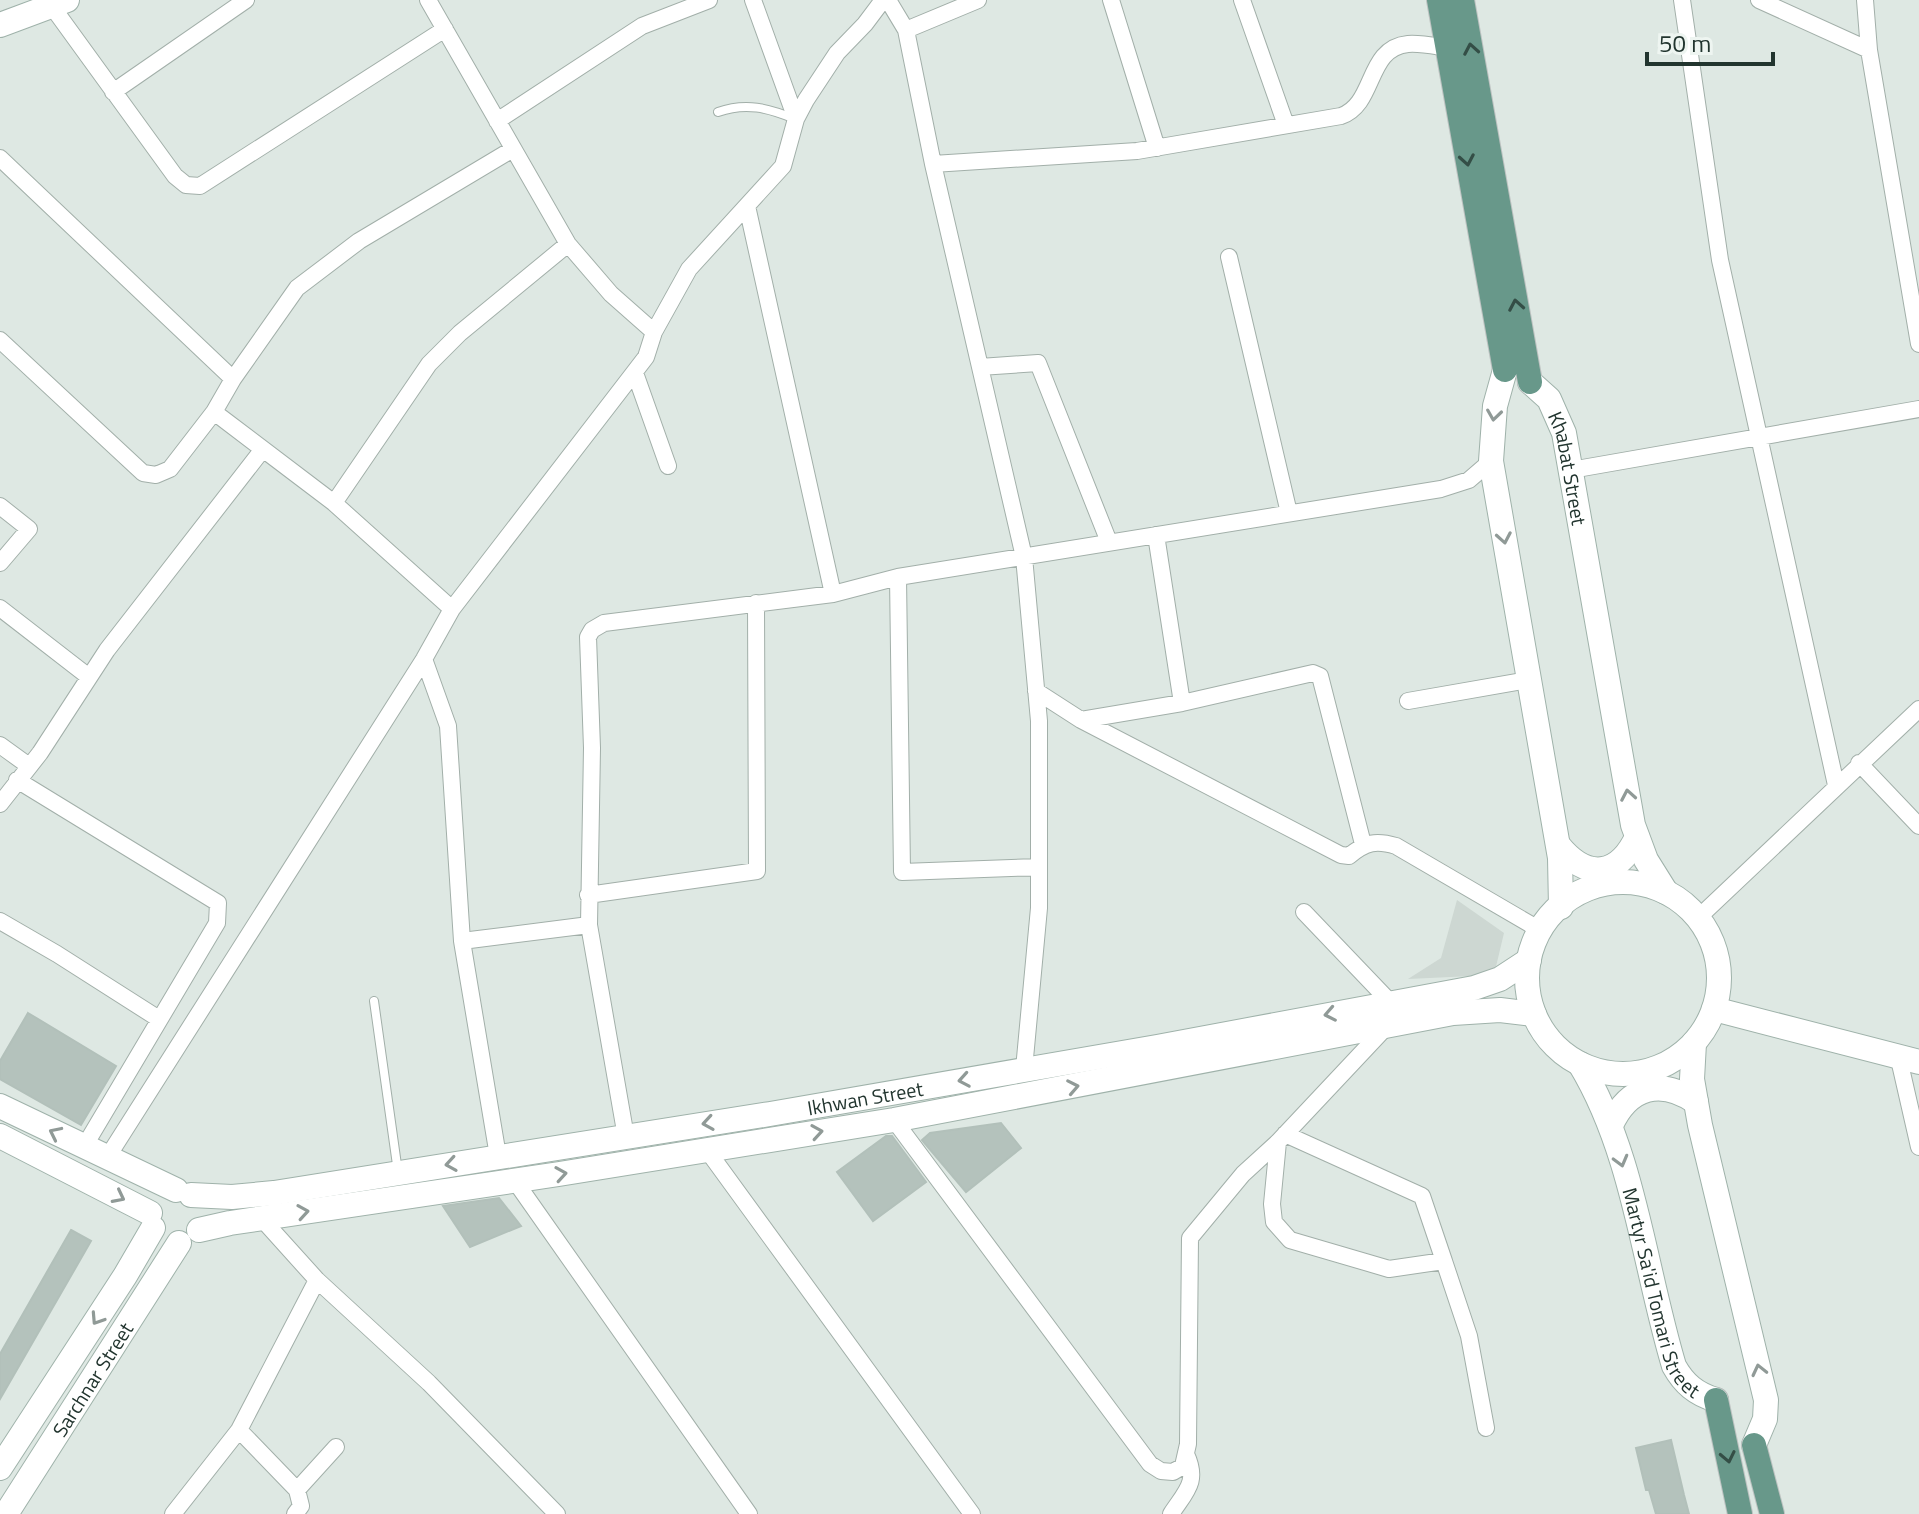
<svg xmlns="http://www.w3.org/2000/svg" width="1919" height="1514" viewBox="0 0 1919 1514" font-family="'Titillium Web',sans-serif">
<rect width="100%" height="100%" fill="#dee8e3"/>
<path fill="#cdd7d2" d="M1457,900l47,33 -10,42 -86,4 33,-21z"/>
<path fill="#b4c2bc" stroke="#b2c0ba" stroke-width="2" d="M28,1013l88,53 -35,59 -81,-46v-18z
M1001,1123l20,25 -55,44 -44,-52 8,-7z
M886,1136h6l34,46 -53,39 -36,-49z
M499,1198l22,28 -51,21 -27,-41z
M71,1230l20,11 -91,158v-45z
M1671,1440l13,55 5,19h-33l-7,-24h-3l-10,-42z"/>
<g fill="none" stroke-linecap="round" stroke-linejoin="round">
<defs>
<path id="lane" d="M718,112c28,-10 50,-4 77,7
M374,1001l24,171"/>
<path id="street" d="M428,0l140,244 43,50 43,38
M753,0l43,119
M888,0l18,30 72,-30
M1111,0l46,148
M1242,0l44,125
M1682,0l38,260 116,525
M1759,0l110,50 50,294
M1865,0l4,50
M51,5l124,171 11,9 14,1 245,-157
M906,30l27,134 91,393 15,164v187l-15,161
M113,92l133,-92
M497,121l145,-95 67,-26
M0,158l233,221
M933,164l204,-13 204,-35c35,-12 25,-68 67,-72 13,-1 26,2 39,4
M747,206l86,388
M1229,257l60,256
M0,340l143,133 13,2 14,-6 44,-57 120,91 118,106
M980,367l58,-4 71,179
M635,373l33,93
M214,412l19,-33 64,-91 62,-47 154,-92
M1571,470l348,-61
M334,503l95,-139 31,-31 108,-89
M0,506l29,23 -29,34
M1156,535l26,168
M898,577l4,295 137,-5
M0,608l89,69
M424,659l24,67 14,215 36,215
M1036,691l45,29 260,135 8,1c17,-14 27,-16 47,-10l144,84
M1408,701l120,-21
M1081,720l101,-17 131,-30 7,3 43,168
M0,745l29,21
M1859,763l60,63
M17,780l201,123 -1,20 -133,224
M0,804l40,-51 67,-103 156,-201
M588,895l169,-24 -1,-268
M1304,912l87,91
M1698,918l221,-209
M0,921l57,33 102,65
M462,941l127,-16
M1898,1055l21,92
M894,1120l256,344 11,7 12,1 10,-6 5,-22 2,-206 53,-64 35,-32 110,-117
M626,1137l-37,-212 3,-177 -4,-111 4,-7 12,-7 229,-29 65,-17 543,-88 28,-9 22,-19
M1278,1142l-6,62 2,18 16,18 99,29 55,-8 -22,-65 -137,-62
M707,1150l265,364
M107,1158l317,-499 28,-50 194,-252 8,-25 35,-63 94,-103 13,-47 10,-19 31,-47 28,-29 18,-24
M515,1181l234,333
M262,1219l55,61 112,103 128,131
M1444,1261l25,75 17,92
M239,1430l58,60 4,16 -6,8
M297,1490l39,-43
M173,1514l66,-84 78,-150
M1171,1514c15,-23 28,-32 15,-60"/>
<g id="secondary">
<path d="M0,25l67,-25"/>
<path d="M1505,370l-10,36 -4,55 69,397 1,49"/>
<path id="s1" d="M1530,382l19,17 15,34 69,392 13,35 20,32"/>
<path d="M1559,846c28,34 59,31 78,-9"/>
<circle cx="1623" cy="978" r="96"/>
<path d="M1714,1009l205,53"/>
<path d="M1694,1043l-2,36 8,46 66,275 -1,19 -11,26"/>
<path id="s2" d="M1580,1064c54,89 64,202 94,302 10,18 22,28 42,34"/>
<path d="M0,1106l176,84"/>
<path d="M1611,1125c18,-39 50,-47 85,-23"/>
<path d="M0,1136l150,77"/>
<path id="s3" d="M191,1195l41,2 42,-4 496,-79 387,-67 317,-59 26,-9 29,-19"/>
<path d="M199,1230l31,-7 329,-49 335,-54 559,-107 47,-3 34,4"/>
<path d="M0,1468l125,-192 28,-48"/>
<path id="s4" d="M6,1514l173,-271"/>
</g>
<path id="primary" d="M1439,0l66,370
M1462,0l68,382
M1716,1400l24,114
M1754,1445l18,69"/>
</defs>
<use href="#lane" stroke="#a2afa9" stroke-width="10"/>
<use href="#street" stroke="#a2afa9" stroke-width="18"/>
<use href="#secondary" stroke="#9fb2aa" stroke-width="26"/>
<use href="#primary" stroke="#bdc2c1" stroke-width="26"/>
<use href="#lane" stroke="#fff" stroke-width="8"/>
<use href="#street" stroke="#fff" stroke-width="16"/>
<use href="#secondary" stroke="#fff" stroke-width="24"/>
<use href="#primary" stroke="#68988a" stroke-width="24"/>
</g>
<defs><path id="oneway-chevron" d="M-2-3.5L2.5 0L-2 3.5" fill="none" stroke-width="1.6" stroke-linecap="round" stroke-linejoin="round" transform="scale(2)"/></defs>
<g stroke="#344e46">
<use href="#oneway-chevron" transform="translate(1471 49) rotate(-100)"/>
<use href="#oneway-chevron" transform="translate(1467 160) rotate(80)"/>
<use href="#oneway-chevron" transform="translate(1516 305) rotate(-100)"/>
<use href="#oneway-chevron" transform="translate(1728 1457) rotate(78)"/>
</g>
<g stroke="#909a97">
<use href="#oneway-chevron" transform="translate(1494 415) rotate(98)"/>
<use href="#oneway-chevron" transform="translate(1504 538) rotate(80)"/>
<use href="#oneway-chevron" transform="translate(1628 795) rotate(-100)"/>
<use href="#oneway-chevron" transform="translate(1330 1014) rotate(169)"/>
<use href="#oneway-chevron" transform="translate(964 1080) rotate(170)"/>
<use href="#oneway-chevron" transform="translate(1073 1087) rotate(-11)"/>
<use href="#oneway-chevron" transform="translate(708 1123) rotate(171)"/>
<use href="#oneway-chevron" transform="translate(817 1132) rotate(-9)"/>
<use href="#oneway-chevron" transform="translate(55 1133) rotate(-154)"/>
<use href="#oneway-chevron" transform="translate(1621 1161) rotate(75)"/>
<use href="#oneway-chevron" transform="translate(451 1164) rotate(171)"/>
<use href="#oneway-chevron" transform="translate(561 1174) rotate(-9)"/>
<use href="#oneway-chevron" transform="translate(119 1197) rotate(27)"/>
<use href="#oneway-chevron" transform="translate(303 1212) rotate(-9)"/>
<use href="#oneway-chevron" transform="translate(97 1319) rotate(123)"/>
<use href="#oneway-chevron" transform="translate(1759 1370) rotate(-103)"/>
</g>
<g text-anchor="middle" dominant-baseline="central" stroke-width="8" stroke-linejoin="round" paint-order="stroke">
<g font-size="20" fill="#22352f" stroke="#eef5f1">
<text stroke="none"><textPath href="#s1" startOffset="98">Khabat Street</textPath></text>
<text stroke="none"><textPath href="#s3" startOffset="682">Ikhwan Street</textPath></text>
<text stroke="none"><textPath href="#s2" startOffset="244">Martyr Sa'id Tomari Street</textPath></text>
<text stroke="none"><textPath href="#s4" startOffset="160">Sarchnar Street</textPath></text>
</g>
</g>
<path d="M1647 52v12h126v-12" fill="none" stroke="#22352f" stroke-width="4"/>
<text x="1659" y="52" font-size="24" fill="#22352f" stroke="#eef5f1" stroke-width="6" paint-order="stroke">50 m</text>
</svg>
